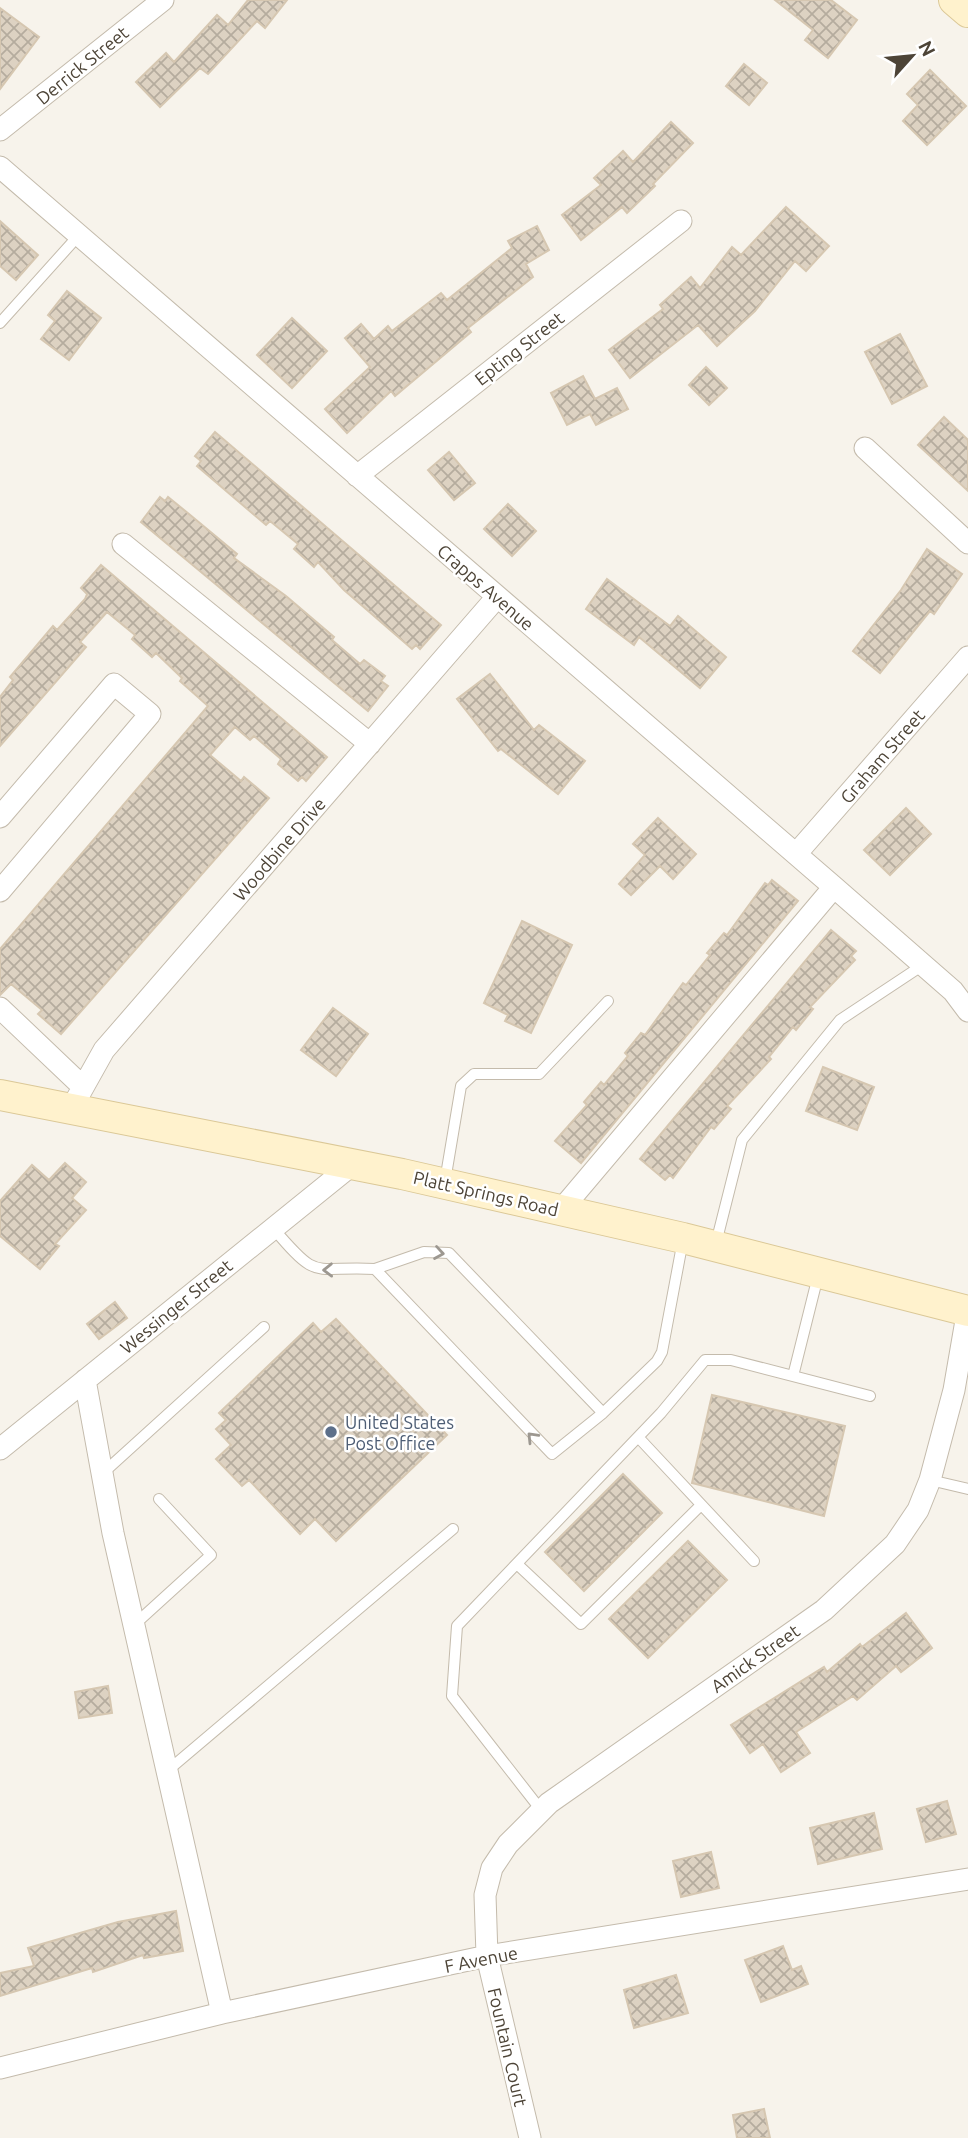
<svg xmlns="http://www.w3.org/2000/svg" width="968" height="2138" viewBox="0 0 968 2138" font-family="Ubuntu,sans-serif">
<defs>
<pattern id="building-cross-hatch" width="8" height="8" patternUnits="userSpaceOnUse" patternTransform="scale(1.75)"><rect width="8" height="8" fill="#ddd2c2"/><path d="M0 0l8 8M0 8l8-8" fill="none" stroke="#b5ac9e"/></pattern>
</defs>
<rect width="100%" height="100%" fill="#f7f3eb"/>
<path fill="url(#building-cross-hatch)" stroke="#d6c7b1" stroke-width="2" d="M248,0h39l-22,28 -8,-7 -49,53 -8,-6 -40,39 -24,-25 30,-29 8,9 43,-47 11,10z
M775,0h56l26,20 -29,38 -23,-18 8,-10z
M0,8l39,29 -39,52z
M744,64l23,19 -18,22 -23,-19z
M930,70l36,36 -39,39 -24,-24 15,-16 -11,-11z
M671,122l22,21 -40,41 2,2 -28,27 -5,-6 -41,33 -19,-25 39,-30 -7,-7 29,-27 10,11z
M786,207l43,39 -23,25 -11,-10 -40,50 -38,35 -19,-21 -68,53 -21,-28 54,-41 -3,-4 31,-28 9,11 32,-41 9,8z
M0,221l38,34 -22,25 -16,-14z
M537,226l12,24 -23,14 7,13 -65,51 3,4 -76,64 -4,-5 -44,42 -22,-24 45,-42 -25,-29 16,-14 13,15 14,-13 4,5 49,-38 6,7 65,-52 -4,-7z
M67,291l34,27 -32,42 -28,-21 14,-18 -7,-6z
M292,318l35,33 -35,37 -35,-33z
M900,334l27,52 -35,18 -27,-52z
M706,367l21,21 -18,17 -20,-20z
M583,376l12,23 22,-11 11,21 -32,16 -6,-11 -23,11 -16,-32z
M944,417l24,23v51l-50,-46z
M215,432l226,193 -21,24 -4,-4 -4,4 -68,-59 -26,-28 -4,5 -20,-18 4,-5 -28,-23 -4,4 -69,-59 4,-5 -6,-5z
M449,452l26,31 -21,17 -26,-30z
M160,497l5,4 3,-4 21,17 48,40 -3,4 52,38 48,41 -2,3 28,24 4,-4 21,16 -4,5 7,5 -20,25 -227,-189z
M508,504l28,27 -24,25 -28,-27z
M927,549l35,25 -28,40 -4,-3 -50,62 -27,-22 48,-61z
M101,565l226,192 -21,24 -4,-4 -4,4 -20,-17 3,-5 -27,-23 -4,4 -15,-13 -25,28 31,26 3,-4 25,21 -208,236 -23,-20 4,-4 -31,-26 -11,11v-46l208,-243 -28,-25 2,-3 -26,-25 -4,4 -20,-18 3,-4 -28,-23 -27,30 6,5 -86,99v-49l13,-17 -3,-3 43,-51 4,4 28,-31 2,-5 -6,-6z
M607,579l63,47 8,-10 48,41 -26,31 -61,-51 -5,8 -48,-36z
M490,674l44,56 5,-5 46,36 -27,33 -57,-45 -3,2 -41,-52z
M906,808l25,26 -41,41 -26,-25z
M658,818l38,36 -23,25 -13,-13 -29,29 -12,-11 26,-29 -12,-11z
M772,880l26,21 -217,262 -26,-22 32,-36 -3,-3 17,-20 3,3 24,-29 -3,-3 16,-20 4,2 38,-52 3,2 24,-30 -3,-2 17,-20 3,2 38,-52 3,2z
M522,921l50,24 -41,88 -26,-12 3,-6 -24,-12z
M831,930l25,21 -5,5 4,4 -45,47 3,2 -17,21 -3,-3 -24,30 2,2 -44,47 4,3 -17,20 -3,-2 -38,51 -3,-3 -5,5 -25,-21z
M333,1008l35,26 -32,42 -35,-26z
M823,1067l51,20 -17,43 -51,-19z
M65,1163l21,19 -14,16 14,12 -31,34 4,2 -19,23 -40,-33v-35l32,-36 17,15z
M115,1302l12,16 -28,21 -12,-15z
M336,1319l111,116 -111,106 -21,-22 -15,15 -51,-54 -7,6 -26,-27 15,-14 -15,-16 10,-9 -7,-7 94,-90 8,9z
M712,1395l133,31 -21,90 -132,-33z
M623,1474l39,39 -78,78 -39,-39z
M688,1541l39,39 -79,78 -39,-39z
M906,1613l26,35 -31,24 -5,-6 -39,34 -4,-4 -57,36 14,21 -29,19 -18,-28 -13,9 -19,-28 93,-58 3,5 33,-28 2,3z
M108,1686l4,27 -33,5 -4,-26z
M947,1801l9,33 -30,8 -9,-33z
M874,1813l8,36 -64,15 -8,-36z
M711,1852l8,36 -38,9 -8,-36z
M176,1911l7,40 -39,7 -1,-3 -50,17 -1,-4 -92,28v-23l34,-7 -6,-18 90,-26z
M783,1946l9,24 9,-4 7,18 -47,18 -16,-42z
M676,1975l12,38 -54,15 -10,-38z
M764,2109l6,29h-33l-4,-23z"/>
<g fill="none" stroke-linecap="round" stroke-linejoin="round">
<defs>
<path id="lane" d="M0,323l79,-88
M445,1181l16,-95 13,-12h65l69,-73
M273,1228c46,54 37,38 102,41l177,185 51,-41 54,-52 5,-9 21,-112
M716,1243l26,-103 98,-120 83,-55
M375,1269l49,-17 25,1 154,160
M793,1376l25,-100
M638,1437l116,124
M103,1473l161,-146
M930,1480l38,9
M517,1564l64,60 119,-118
M134,1625l77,-70 -52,-56
M166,1772l287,-243
M541,1810l-89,-114 5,-70 204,-213 44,-53h26l139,36"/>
<path id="street" d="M0,130l163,-130
M0,167l834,720 119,104 15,20
M865,448l103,95
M357,476l324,-255
M123,544l247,200
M0,817l114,-133 36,30 -150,177
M796,854l172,-197
M0,1008l82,78
M71,1109l33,-59 393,-453
M561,1210l273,-323
M85,1380l28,153 109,480
M0,1449l353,-285
M0,2068l222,-55 265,-57 481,-77
M530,2138l-43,-182 -2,-61 7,-27 16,-24 41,-41 275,-193 71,-66 23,-34 12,-30 24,-90 14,-81"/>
<path id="secondary" d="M954,0l14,12
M0,1095l402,79 281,64 285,73"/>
</defs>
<use href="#lane" stroke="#c4bbac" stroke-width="12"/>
<use href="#street" stroke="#c4bbac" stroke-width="23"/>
<use href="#secondary" stroke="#dbc897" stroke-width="32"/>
<use href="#lane" stroke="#fff" stroke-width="10"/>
<use href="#street" stroke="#fff" stroke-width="21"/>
<use href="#secondary" stroke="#fff2cd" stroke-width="30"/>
</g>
<defs><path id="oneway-chevron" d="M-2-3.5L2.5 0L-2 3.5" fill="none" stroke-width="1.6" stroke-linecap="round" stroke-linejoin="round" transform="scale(1.75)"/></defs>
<g stroke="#9d9891">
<use href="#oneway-chevron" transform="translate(439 1253) rotate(9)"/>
<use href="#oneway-chevron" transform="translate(328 1270) rotate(179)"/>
<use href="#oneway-chevron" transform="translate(532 1437) rotate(-134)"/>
</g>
<circle fill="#5c6f8a" stroke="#fff" stroke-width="2.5" cx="331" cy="1432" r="7"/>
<g text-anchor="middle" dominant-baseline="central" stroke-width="5" stroke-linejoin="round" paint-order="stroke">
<g font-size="18" fill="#4d4437" stroke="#fff">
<text transform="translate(82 65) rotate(-39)">Derrick Street</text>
<text transform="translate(519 348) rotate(-38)">Epting Street</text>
<text transform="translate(486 587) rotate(41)">Crapps Avenue</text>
<text transform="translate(882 756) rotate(-49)">Graham Street</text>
<text transform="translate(279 849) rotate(-49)">Woodbine Drive</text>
<text transform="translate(486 1193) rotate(13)">Platt Springs Road</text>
<text transform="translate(176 1306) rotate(-39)">Wessinger Street</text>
<text transform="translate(755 1658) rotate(-35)">Amick Street</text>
<text transform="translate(481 1959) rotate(-11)">F Avenue</text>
<text transform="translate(508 2047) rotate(77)">Fountain Court</text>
</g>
<g font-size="18" fill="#4e5e75" stroke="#fff" text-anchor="start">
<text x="345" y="1422">United States<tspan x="345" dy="21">Post Office</tspan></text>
</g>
</g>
<g transform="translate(912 56) rotate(63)" stroke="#ffffff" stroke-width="5" paint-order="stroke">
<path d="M0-5L12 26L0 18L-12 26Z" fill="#4d4437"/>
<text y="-10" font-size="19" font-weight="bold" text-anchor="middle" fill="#4d4437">N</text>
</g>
</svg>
